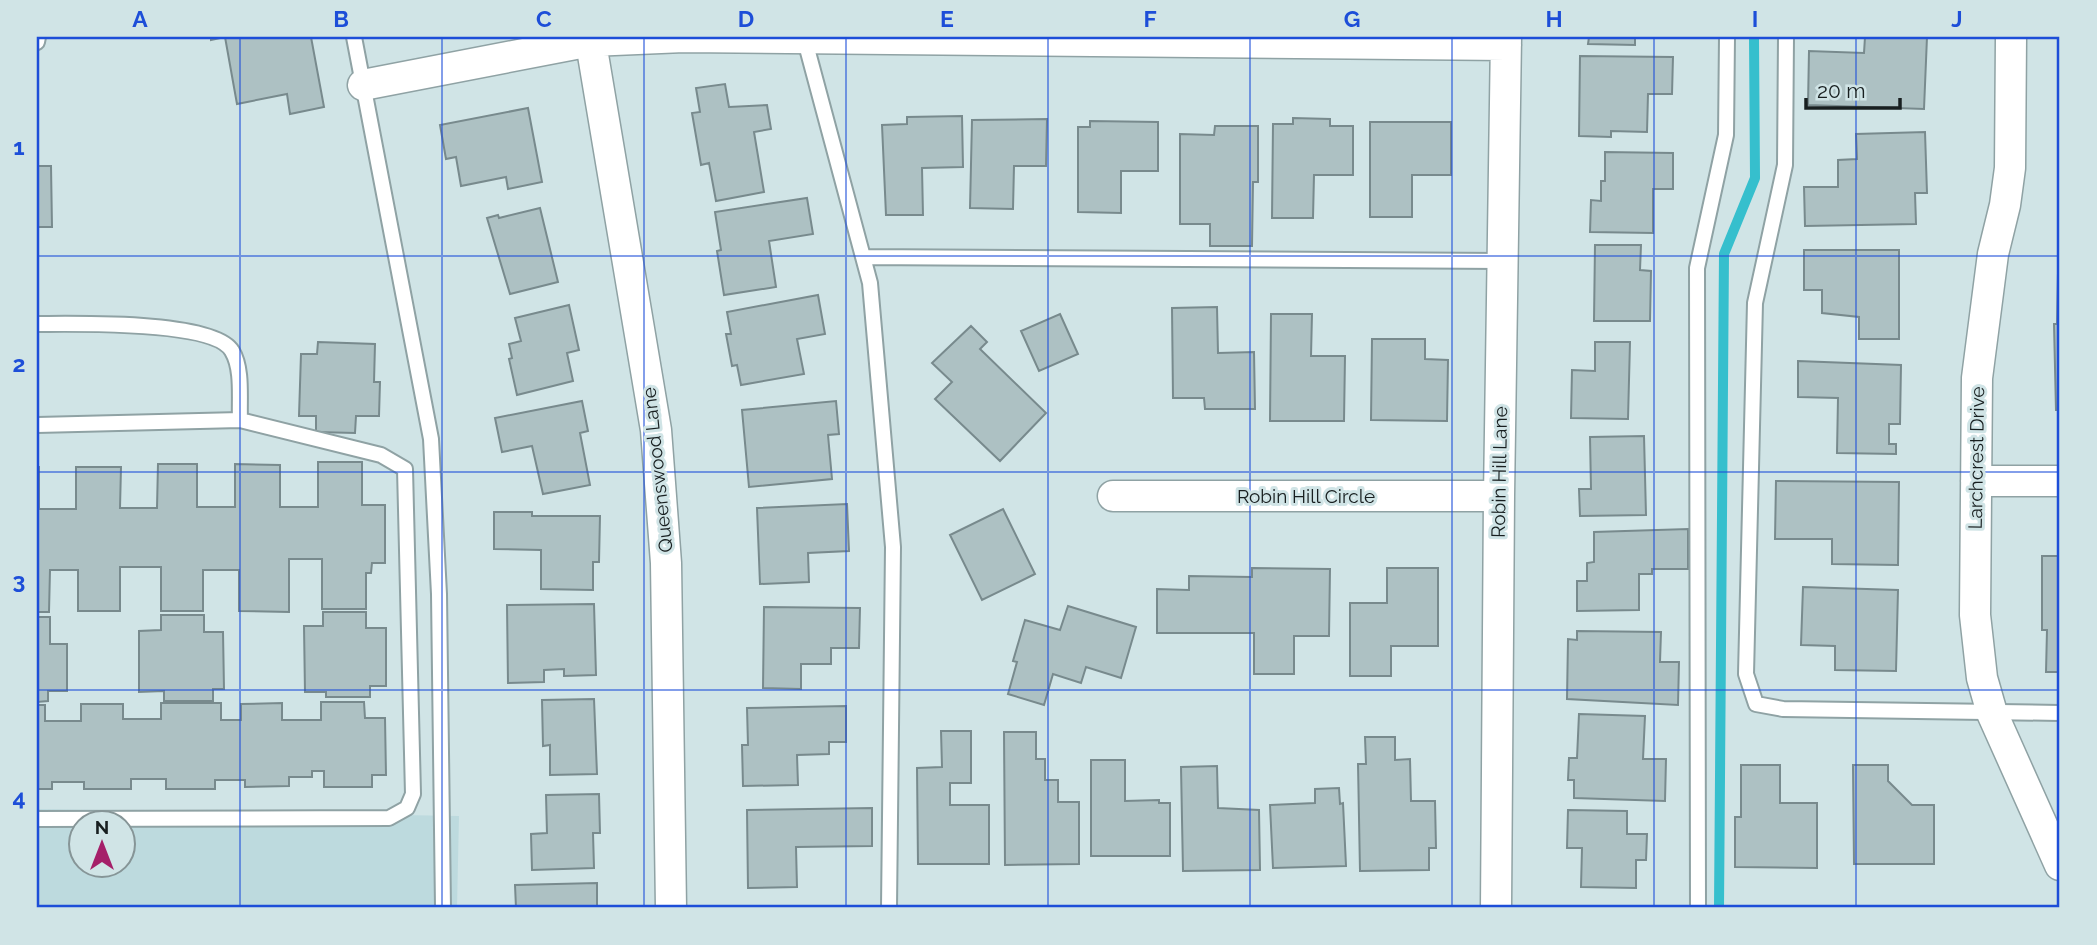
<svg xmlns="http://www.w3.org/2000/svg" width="2097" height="945" viewBox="0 0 2097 945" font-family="Raleway,sans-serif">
<rect width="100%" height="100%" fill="#d0e4e6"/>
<path fill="#bddade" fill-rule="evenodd" d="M37,809l422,7 -2,92h-420zM80,822h42v42h-42z"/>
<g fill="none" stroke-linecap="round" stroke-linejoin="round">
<path stroke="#36bfcd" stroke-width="10" d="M1719,908l5,-654 31,-76 -1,-141"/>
</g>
<path fill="#adc1c3" stroke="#788a8d" stroke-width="2" d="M211,37h100l13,70 -34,7 -3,-20 -50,10 -12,-67 -14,3z
M1589,37h46v8l-47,-1z
M1865,37h62l-3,72 -116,-4 1,-54 55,2z
M1580,56l93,1 -1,37h-24l-1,38 -36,-1v6l-32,-1z
M725,84l4,23 38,-2 4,24 -17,3 10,60 -48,9 -7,-38 -8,2 -9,-52 8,-1 -4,-24z
M528,108l14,74 -34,7 -2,-12 -45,9 -5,-29 -10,2 -6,-34z
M962,116l1,51 -41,1 1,47h-37l-4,-90 25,-1v-7z
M1293,118l37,1v7h23v49h-39l-1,43h-41l1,-94h20z
M1047,119l-1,47h-32l-1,43 -43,-1 2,-88z
M1090,121l68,1v49h-37v42l-43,-1v-85h12z
M1370,122h81v53h-39v42h-42z
M1215,126h43v56h-5l-1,64h-42v-22h-30v-90l34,1z
M1925,132l2,61h-12l1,31 -111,2 -1,-39h34v-27l19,-1 -1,-25z
M1605,152l68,1v36h-20v44l-63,-1 1,-32 10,1v-20h4z
M37,166h14l1,61h-15z
M807,198l6,36 -44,7 7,46 -52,8 -7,-44 4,-1 -6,-38z
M540,208l18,74 -48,12 -23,-76 11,-3 1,3z
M1595,245h46l-1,25 11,1 -1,50h-56z
M1804,250h95v89h-40v-22l-37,-4v-23h-18z
M2058,272h2v138h-4l-2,-86h3z
M818,295l7,39 -28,5 7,35 -63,11 -4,-20 -5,1 -6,-32h5l-4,-22z
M569,305l10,45 -12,3 6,28 -56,14 -8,-36 3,-1 -3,-14 12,-3 -6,-23z
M1217,307l1,46 36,-1 1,57h-50l-1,-11h-31l-1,-90z
M1060,314l18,40 -39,17 -18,-40z
M1271,314h41l-1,42h34l-1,65h-74z
M971,326l16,16 -7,7 66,64 -46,48 -65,-62 17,-17 -20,-19z
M1372,339h53v20l23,1 -1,61 -76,-1z
M318,342l57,2 -1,38h6l-1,34h-23l-1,17 -39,-1v-16h-17l2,-62h16z
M1595,342h35l-2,77 -57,-1 1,-48 23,1z
M1798,361l103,4 -1,59h-11v20h7v10l-59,-1 1,-55 -40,-1z
M582,401l6,30 -8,2 10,52 -47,9 -11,-48 -30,6 -7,-34z
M836,401l3,33 -11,1 4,44 -83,8 -7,-77z
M1644,436l2,79 -66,1 -1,-27h12l-1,-52z
M318,462h44v43h23v58h-13l-1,10h-5v36h-44v-50h-33v53l-50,-1v-41h-36v41h-42v-44h-41v44h-42v-41h-28l-1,42h-12v-145h2v42h37v-42h45l-1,41h37l1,-44h39v43h38v-43l45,1v42h38z
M1776,481l123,1 -1,83 -66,-1v-25h-57z
M847,504l2,47 -41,2 1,29 -49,2 -3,-76z
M1003,509l32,65 -53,26 -32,-65z
M494,512h38v4h68l-1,46h-6v28l-52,-1v-39l-47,-1z
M1688,529v40h-36v5h-13v36l-62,1v-30h10v-18l7,-1v-30z
M2042,556h18v116h-14l1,-42h-5z
M1252,568l78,1 -1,67h-35v38h-40v-41h-97v-44l32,1v-14l63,1z
M1387,568h51v78h-47v30h-41v-73h37z
M1803,587l95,3 -2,81 -61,-1v-24l-34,-1z
M594,604l2,71 -32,1v-7l-20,1v12l-36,1 -1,-78z
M1068,606l68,21 -15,51 -35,-11 -5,16 -28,-9 -9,31 -36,-11 9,-32 -4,-1 12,-41 35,10z
M764,607l96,1 -1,40h-28v16h-30v25l-38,-1z
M323,612h43v16h20v58h-16v11h-44v-5h-21l-1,-66h19z
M161,615h43v17h19l1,57h-11v12h-49v-10l-25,1v-61l22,-1z
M37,617h13v27h17v47h-19v10l-11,1z
M1577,631l84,1 -1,30h19l-1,43 -111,-6 1,-60 9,1z
M594,699l3,75 -47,1v-30l-7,1 -1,-46z
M321,702h43l1,16h20l1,57h-14v12h-48v-16h-12v6h-23v9l-44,1v-7h-30v9h-49v-10h-35v10h-47v-7h-32v7h-15v-84h8v16h36v-17h42v15h38v-16h60v17h20v-16l41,-1v17h39z
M846,706v36h-17v12l-32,1 1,30 -55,1 -1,-41h6l-1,-37z
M1579,714l66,2 -2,43h23l-1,42 -91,-3v-18h-6l1,-22h8z
M941,731h30v52h-21v22h39v59h-71l-1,-96 25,-1z
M1004,732h32v27h9v21h13v22h21v62l-74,1z
M1365,737h30v23l15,-1 1,42h24l1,47h-7v22l-69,1 -2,-107h8z
M1091,760h34v41l34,-1v3h11v53h-79z
M1741,765h39v38h37v65l-82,-1v-50h6z
M1853,765h35v16l24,24h22v59h-80z
M1217,766l1,42 41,2 1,60 -77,1 -2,-104z
M1339,788l1,16 3,-1 3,63 -73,2 -3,-63 45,-2v-14z
M599,794l1,39h-7l1,35 -62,2 -1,-36 16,-1 -1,-38z
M872,808v38l-76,1 1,40 -49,1 -1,-78z
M1568,810l59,1v23h20l-1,26h-10v28l-55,-1 1,-39h-15z
M597,883v25h-81l-1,-23z"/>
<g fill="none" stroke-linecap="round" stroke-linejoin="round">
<defs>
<path id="service" d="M354,37l77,402 8,155 4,314
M804,37l66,246 23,264 -4,361
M1786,37l-1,128 -30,138 -9,371 10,30 27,5 277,4
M37,42l1,-5
M863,257l639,4
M37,324c35,0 177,-4 195,27 11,18 7,48 8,69
M37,425l203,-5 141,35 24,14 8,325 -6,14 -18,10 -352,1
M1698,908l-1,-640 29,-133 1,-98"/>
<path id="minor" d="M590,37l66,393 10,133 5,345
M2011,37l-1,131 -5,37 -12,49 -16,124 -2,237 7,63 10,35 68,152
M363,85l228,-44 93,-4 822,8
M1976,481h84
M1113,496h386
M1496,908l3,-412 7,-459"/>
</defs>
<use href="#service" stroke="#8fa2a4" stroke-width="18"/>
<use href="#minor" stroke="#8fa2a4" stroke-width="33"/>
<use href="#service" stroke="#fff" stroke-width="14"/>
<use href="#minor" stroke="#fff" stroke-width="30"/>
</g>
<path fill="none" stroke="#1d4ed8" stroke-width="2" stroke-opacity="0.55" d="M240,37v871M442,37v871M644,37v871M846,37v871M1048,37v871M1250,37v871M1452,37v871M1654,37v871M1856,37v871M37,256h2023M37,472h2023M37,690h2023"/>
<g text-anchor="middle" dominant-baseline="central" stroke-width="6" stroke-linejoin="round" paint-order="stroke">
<g font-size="19" fill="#181f20" stroke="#d0e4e6">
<text transform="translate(1976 458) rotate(-89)">Larchcrest Drive</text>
<text transform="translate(657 470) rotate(-96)">Queenswood Lane</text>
<text transform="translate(1499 472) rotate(-89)">Robin Hill Lane</text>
<text x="1306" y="496">Robin Hill Circle</text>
</g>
</g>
<rect width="2097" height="945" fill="none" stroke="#d0e4e6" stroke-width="77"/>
<g transform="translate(102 844)"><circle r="33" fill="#d0e4e6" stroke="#869597" stroke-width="2"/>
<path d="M0-5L12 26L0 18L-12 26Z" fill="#a51f69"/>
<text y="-10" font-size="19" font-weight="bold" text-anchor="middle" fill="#181f20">N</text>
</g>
<path d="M1806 98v10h94v-10" fill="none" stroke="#181f20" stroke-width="3.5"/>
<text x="1817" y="98" font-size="21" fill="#181f20" stroke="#d0e4e6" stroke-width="5" paint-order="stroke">20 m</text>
<rect x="38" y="38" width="2020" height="868" fill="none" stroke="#1d4ed8" stroke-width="2.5"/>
<g font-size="23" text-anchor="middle" font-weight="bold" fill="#1d4ed8">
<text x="140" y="27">A</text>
<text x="341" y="27">B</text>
<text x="544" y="27">C</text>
<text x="746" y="27">D</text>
<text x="947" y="27">E</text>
<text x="1150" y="27">F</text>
<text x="1352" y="27">G</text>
<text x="1554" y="27">H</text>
<text x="1755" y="27">I</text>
<text x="1957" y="27">J</text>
<text x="19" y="155">1</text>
<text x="19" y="372">2</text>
<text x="19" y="589">3</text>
<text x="19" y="806">4</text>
</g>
</svg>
